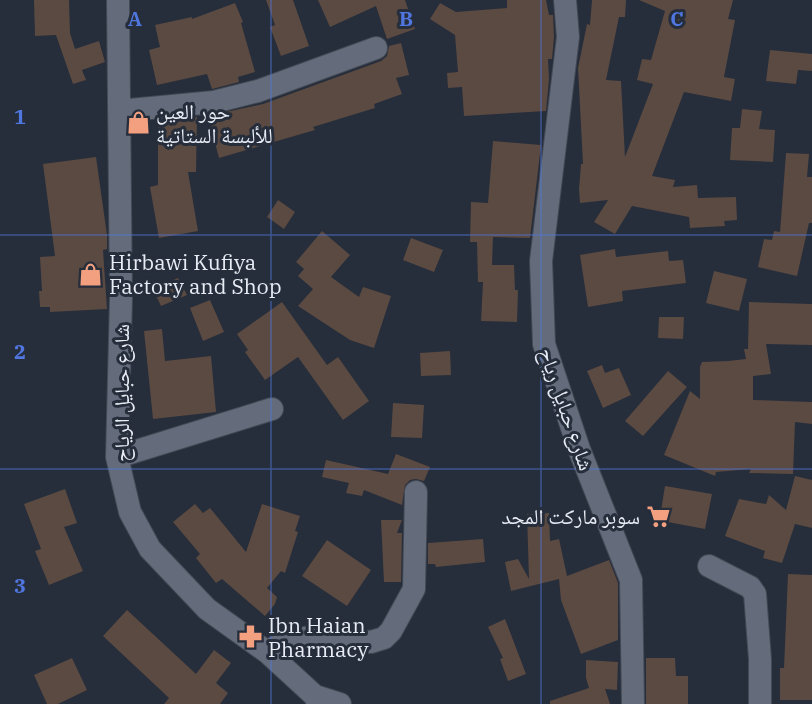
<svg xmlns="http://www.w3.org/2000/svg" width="812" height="704" viewBox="0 0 812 704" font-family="'IBM Plex Serif','Noto Naskh Arabic',serif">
<rect width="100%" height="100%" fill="#262d3b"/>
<path fill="#5a4a41" d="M34,0h35l1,33 5,16 24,-8 6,21 -23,8 4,10 -13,4 -17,-49 -21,1z
M266,0h27l16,46 -28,10 -11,-29 5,-2z
M318,0h87l10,29 -28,10 -11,-33 -46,21z
M507,0h39l3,15h4l1,22 -2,22h-4l1,20 -3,32 -82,5 -2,-29 -14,1 -1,-15 11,-1 -3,-37 -25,-16 10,-16 16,9 51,-4z
M592,0h34l-1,17h-6l-13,63 15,1 4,76 28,-73 -16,-4 5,-21 9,1 14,-49 -26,-11h94l-5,19 7,1 -11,57 11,2 -4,22 -47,-9 -32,84 23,4 -2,7 24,-2 1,13 38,-1 1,23 -13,1 1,5 -35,2 -1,-11 -57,-11 -17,28 -21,-12 14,-22 -28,3 -1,-14 2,-25h2l-5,-96 9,-44 3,1z
M235,3l8,19 -2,1 14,49 -17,5 1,5 -27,7 -5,-15 -50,11 -8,-35 11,-3 -5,-22 37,-8v2z
M401,43l8,32 -13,3 6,16 -28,10 1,4 -62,19 2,3 -96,28 -11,-42 55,-12 118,-43 6,-5 2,-10z
M770,50l42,4v17l-14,-1 -2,14 -30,-3z
M742,109l20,2 -3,18 16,1 -2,32 -43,-2 2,-32h8z
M197,117l-1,55h-8l10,59 -39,7 -9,-51 8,-2v-64z
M493,141l48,4 -11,93 -37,-1 -1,28h22l1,25h3l-1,32 -36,-1 2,-39h-5l-1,-40h-7l1,-40 17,1z
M786,153l23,1 -2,23h5v46h-3l-12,53 -39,-9 6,-28 8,1 2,-9 6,1z
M96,157l11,78v14l-4,1 4,59 -57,3v-5h-10l-1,-16h3l-2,-34 15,-1 -12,-92z
M278,200l17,12 -11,17 -17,-12z
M322,231l28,24 -19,22 28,20 4,-10 28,9 -17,52 -24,-8 -52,-34 15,-17 -15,-13 6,-7 -8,-7z
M411,238l32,12 -9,22 -31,-12z
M615,249l1,8 52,-6 1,10 14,-1 3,23 -64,8 1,10 -35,6 -8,-52z
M714,271l33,8 -8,32 -33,-8z
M178,278l9,17 -26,11 -8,-17z
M210,300l14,32 -21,9 -13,-33z
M282,302l45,63 11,-8 31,44 -26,19 -45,-63 -33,23 -20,-28 3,-2 -11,-16z
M749,302l63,2v41l-46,-1 5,30 -18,2v24l59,2v22l-17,-2 -2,52 -44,-1 2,-4 -35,3 -1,4 -51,-21 26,-64 10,8v-32l2,-5 26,-1 18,-2 -2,-10h4z
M659,317h25l-1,22 -25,-1z
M162,329l3,32 46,-5 5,56 -63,7 -9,-88z
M450,351l1,24 -30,1 -1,-23z
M602,365l3,8 14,-5 12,27 -28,13 -16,-37z
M668,371l19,16 -44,49 -18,-15z
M393,403l31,2 -2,33 -31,-1z
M396,454l34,13 -6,14 -8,-2 -6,1 -5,5 -3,20 -38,-15 -2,6 -16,-3 3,-10 -27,-6 4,-17 62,14z
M795,476l17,4v48l-17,-4 -13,39 -19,-5 2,-7 -40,-15 14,-37 27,5 3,-9 17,15z
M665,486l47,8 -7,35 -37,-7 2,-9 -9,-2z
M65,489l12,34 -13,4 19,44 -34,14 -14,-34 6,-2 -17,-45z
M195,504l8,9 7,-5 36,44 16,-48 38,12 -5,15 3,1 -13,41 -4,-2 -14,17 10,9 -2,7 -10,12 -43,-37 -6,4 -20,-25 4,-4 -27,-32z
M549,513l1,28 9,-2 8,37 42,-16 9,23v57l-37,14 -20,-54 -2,-21 -48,12 -6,-29 13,-3 11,20 -2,-65z
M381,520h21l-5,13h5l-1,49h-17z
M483,539l2,23 -49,5 -1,-3h-7v-21z
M327,540l44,30 -24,36 -45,-30z
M788,574l24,1v125h-32v-32h4z
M127,610l69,64 18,-24 17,13 -15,20 12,10 -8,11h-56l5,-6 -66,-62z
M505,619l21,55 -18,7 -8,-22 3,-1 -15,-31z
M72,658l15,32 -29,14h-11l-13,-29z
M646,658h29l1,18h12v28h-42z
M586,660l32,2 -1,28 -12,-1 5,15h-60v-3l39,-13 -3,-10z"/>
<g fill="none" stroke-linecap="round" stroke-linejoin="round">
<defs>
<path id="minor" d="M118,0l3,298 -4,159 13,55 20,37 57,60 60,43 48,44 3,8
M565,0l3,37 -27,224 3,83 35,105 52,131 2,124
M119,111l95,-9 44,-11 118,-43
M117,457l155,-48
M709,566l41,21 5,7 5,65v45
M267,652c36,-24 64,-12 104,-10l13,-4 7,-7 23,-42 2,-97
M315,696l25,8"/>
</defs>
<use href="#minor" stroke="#434954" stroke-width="24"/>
<use href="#minor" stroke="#646c7b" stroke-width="22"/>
</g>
<path fill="none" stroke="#5076df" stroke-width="1.5" stroke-opacity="0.55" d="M271,0v704M541,0v704M0,235h812M0,469h812"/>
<defs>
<symbol id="shop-bare" viewBox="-9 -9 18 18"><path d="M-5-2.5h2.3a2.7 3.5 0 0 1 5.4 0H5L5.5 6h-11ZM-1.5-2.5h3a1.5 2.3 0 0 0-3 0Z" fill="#f2a07f" stroke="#262d3b" stroke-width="2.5" paint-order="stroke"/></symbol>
<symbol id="supermarket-bare" viewBox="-9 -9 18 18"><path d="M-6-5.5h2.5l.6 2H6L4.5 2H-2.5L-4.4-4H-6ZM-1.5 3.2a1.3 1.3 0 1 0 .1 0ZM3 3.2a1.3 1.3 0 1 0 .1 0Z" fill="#f2a07f" stroke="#262d3b" stroke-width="2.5" paint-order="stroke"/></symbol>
<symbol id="pharmacy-bare" viewBox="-9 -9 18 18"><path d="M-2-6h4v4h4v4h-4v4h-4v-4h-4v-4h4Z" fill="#f2a07f" stroke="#262d3b" stroke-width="2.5" paint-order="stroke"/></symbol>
</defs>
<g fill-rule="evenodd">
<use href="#shop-bare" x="122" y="106" width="33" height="33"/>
<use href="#shop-bare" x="74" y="258" width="33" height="33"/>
<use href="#supermarket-bare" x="642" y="500" width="33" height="33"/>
<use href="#pharmacy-bare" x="234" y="620" width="33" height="33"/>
</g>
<g text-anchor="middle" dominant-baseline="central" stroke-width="6" stroke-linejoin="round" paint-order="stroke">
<g font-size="21" fill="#e7ecf5" stroke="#262d3b" text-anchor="start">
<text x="156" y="111">حور العين<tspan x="156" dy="24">للألبسة الستاتية</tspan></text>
<text x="109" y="262">Hirbawi Kufiya<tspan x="109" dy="24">Factory and Shop</tspan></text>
<text x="640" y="516" text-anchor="end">سوبر ماركت المجد</text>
<text x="268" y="625">Ibn Haian<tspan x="268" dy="24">Pharmacy</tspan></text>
</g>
<g font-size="21" fill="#e7ecf5" stroke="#262d3b">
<text transform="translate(121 393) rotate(-90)">شارع حبايل الرياح</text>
<text transform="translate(567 409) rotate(71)">شارع حبايل رياح</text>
</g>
</g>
<g font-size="20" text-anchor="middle" font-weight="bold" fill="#5076df" stroke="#262d3b" stroke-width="6" stroke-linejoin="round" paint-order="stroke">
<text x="135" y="26">A</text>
<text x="406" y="26">B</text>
<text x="677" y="26">C</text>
<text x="20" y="124">1</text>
<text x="20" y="359">2</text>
<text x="20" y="593">3</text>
</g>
</svg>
